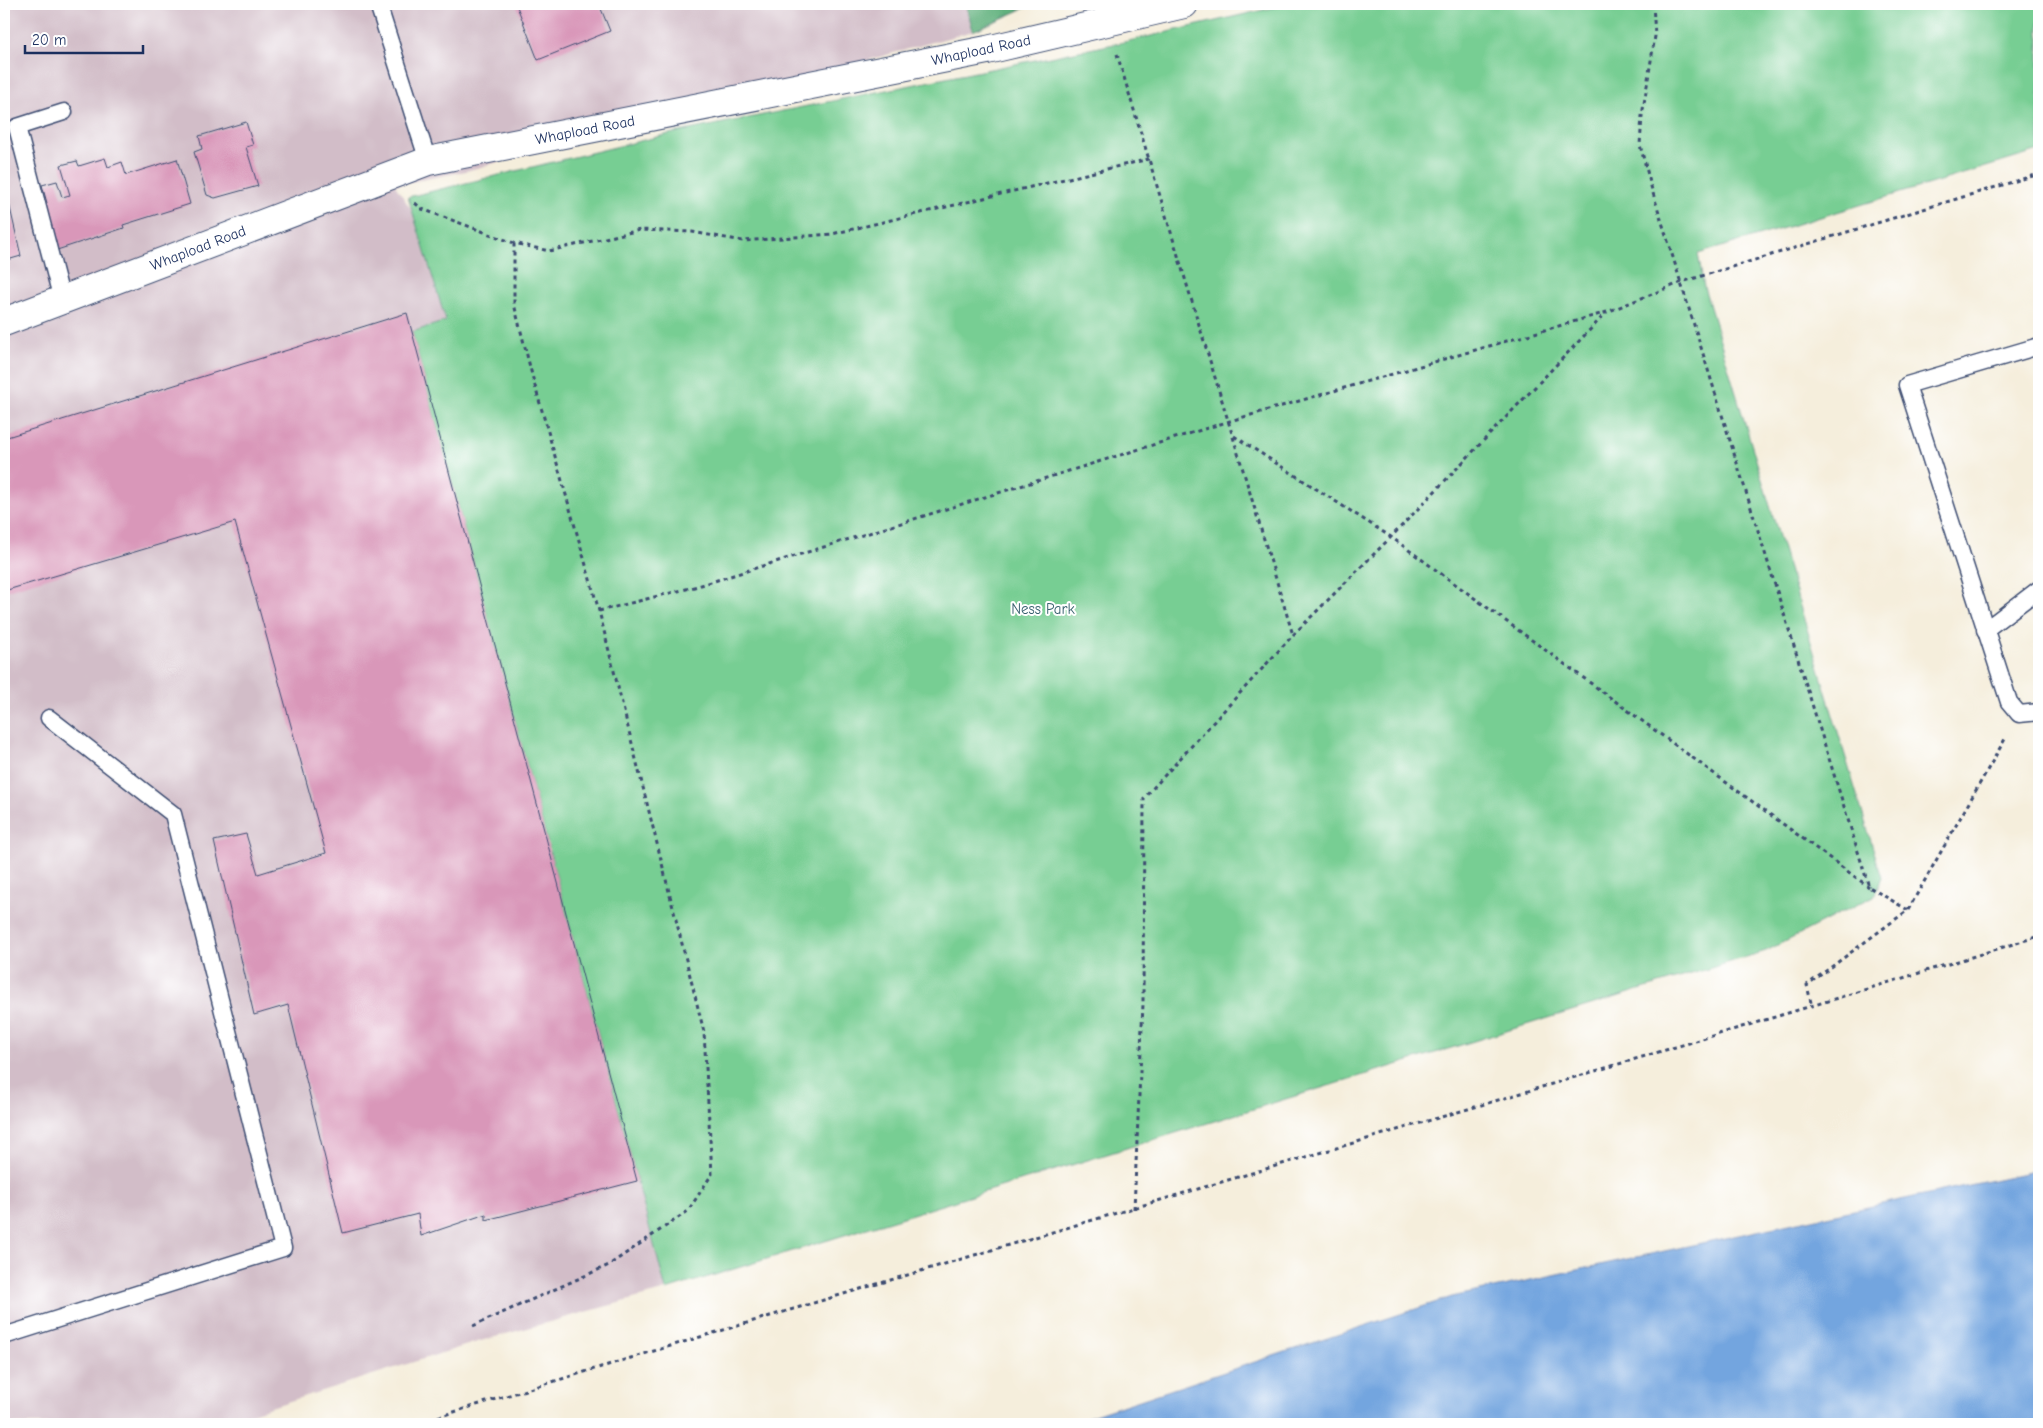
<svg xmlns="http://www.w3.org/2000/svg" width="2043" height="1428" viewBox="0 0 2043 1428" font-family="'Comic Neue',sans-serif">
<rect width="100%" height="100%" fill="#fff"/>
<filter id="ink" filterUnits="userSpaceOnUse"><feTurbulence type="fractalNoise" baseFrequency=".02" numOctaves="2"/><feDisplacementMap in="SourceGraphic" scale="10" xChannelSelector="R" yChannelSelector="G"/><feConvolveMatrix kernelMatrix="1 2 1 2 8 2 1 2 1" color-interpolation-filters="sRGB"/></filter>
<filter id="wash" filterUnits="userSpaceOnUse"><feTurbulence type="fractalNoise" baseFrequency=".0096" numOctaves="4" result="noise"/><feDisplacementMap in="SourceGraphic" scale="20" xChannelSelector="R" yChannelSelector="G"/><feGaussianBlur stdDeviation="1.12" result="paint"/><feColorMatrix in="noise" values="0 0 0 0 0 0 0 0 0 0 0 0 0 0 0 0 0 1.4 0 .05"/><feComposite in="paint" operator="in"/></filter>
<g filter="url(#wash)">
<rect width="100%" height="100%" fill="#f5eedc"/>
<path fill="#d2bdc8" d="M4,4h962l7,27 -507,140 -71,14 16,24 35,113 -34,11 254,957 -189,52 -260,82h-213z"/>
<path fill="#77ce93" stroke="#497e78" d="M1289,4h750v147l-341,103 6,33 178,591 -8,18 -108,55 -1100,339 -254,-958 34,-11 -38,-124 261,-63 460,-93z"/>
<path fill="#61b17d" stroke="#3e706e" d="M966,4h68l-61,27z"/>
<path fill="#73a5df" stroke="#476a9e" d="M2039,1170v254h-972l385,-127z"/>
<g id="blocks">
<path fill="#d997b9" d="M516,4h83l11,27 -72,29z
M246,122l7,23 -7,2 12,39 -43,12 -8,-3 -13,-43 8,-3 -3,-13z
M4,154l3,11 -3,1z
M105,158l3,9 14,-5 4,13 51,-16 13,45 -67,21 1,3 -70,23 -13,-47 6,-1 -5,-18 15,-4 5,16 8,-2 -9,-30 16,-4 2,5z
M4,199h4l13,57 -17,5z
M407,313l230,868 -151,39v-6l-65,22 -3,-22 -75,19 -55,-228 -34,10 -40,-174 32,-7 12,40 68,-21 -91,-331 -231,69v-153z"/>
</g>
</g>
<g filter="url(#ink)">
<use href="#blocks" fill-opacity="0" stroke="#3c4c71" stroke-width="1"/>
<g fill="none" stroke-linecap="round" stroke-linejoin="round">
<defs>
<path id="lane" d="M378,4l50,157
M1101,4l7,18
M62,300l-45,-173 47,-15
M2039,346l-132,39 102,317 10,12 20,-2
M1985,630l54,-41
M4,1336l279,-88 -110,-434 -124,-96"/>
<path id="street" d="M4,322l424,-161 559,-111 197,-46"/>
</defs>
<use href="#lane" stroke="#3c4c71" stroke-width="19"/>
<use href="#street" stroke="#3c4c71" stroke-width="30"/>
<path stroke="#3c4c71" stroke-width="3" stroke-dasharray="4 4" stroke-linecap="butt" d="M1653,4l2,32 -13,80 -2,29 12,45 217,697 39,23 -101,75 5,22
M1117,54l176,581
M415,203l7,6 92,34 35,8 91,-21 52,2 51,9 89,-7 317,-75
M1234,436l157,101 478,350
M599,611l99,-25 532,-165 377,-109 75,-30 357,-108
M1908,910l97,-171
M1134,1209l9,-205 1,-206 149,-163 98,-98 215,-224
M473,1326l136,-61 79,-54 24,-37 -8,-142 -105,-421 -66,-232 -19,-75v-61
M415,1424c540,-167 1084,-320 1624,-488"/>
<use href="#lane" stroke="#fff" stroke-width="16"/>
<use href="#street" stroke="#fff" stroke-width="28"/>
</g>
</g>
<g text-anchor="middle" dominant-baseline="central" stroke-width="4" stroke-linejoin="round" paint-order="stroke">
<g font-size="15" fill="#1b2f5e" stroke="#fff">
<text transform="translate(981 50) rotate(-12)">Whapload Road</text>
<text transform="translate(585 130) rotate(-11)">Whapload Road</text>
<text transform="translate(198 248) rotate(-21)">Whapload Road</text>
</g>
<g font-size="15" fill="#375f6e" stroke="#fff">
<text x="1043" y="609">Ness Park</text>
</g>
</g>
<rect width="2043" height="1428" fill="none" stroke="#fff" stroke-width="20"/>
<path d="M25 45v8h118v-8" fill="none" stroke="#1b2f5e" stroke-width="2.5"/>
<text x="32" y="45" font-size="15" fill="#1b2f5e" stroke="#ffffff" stroke-width="4" paint-order="stroke">20 m</text>
</svg>
